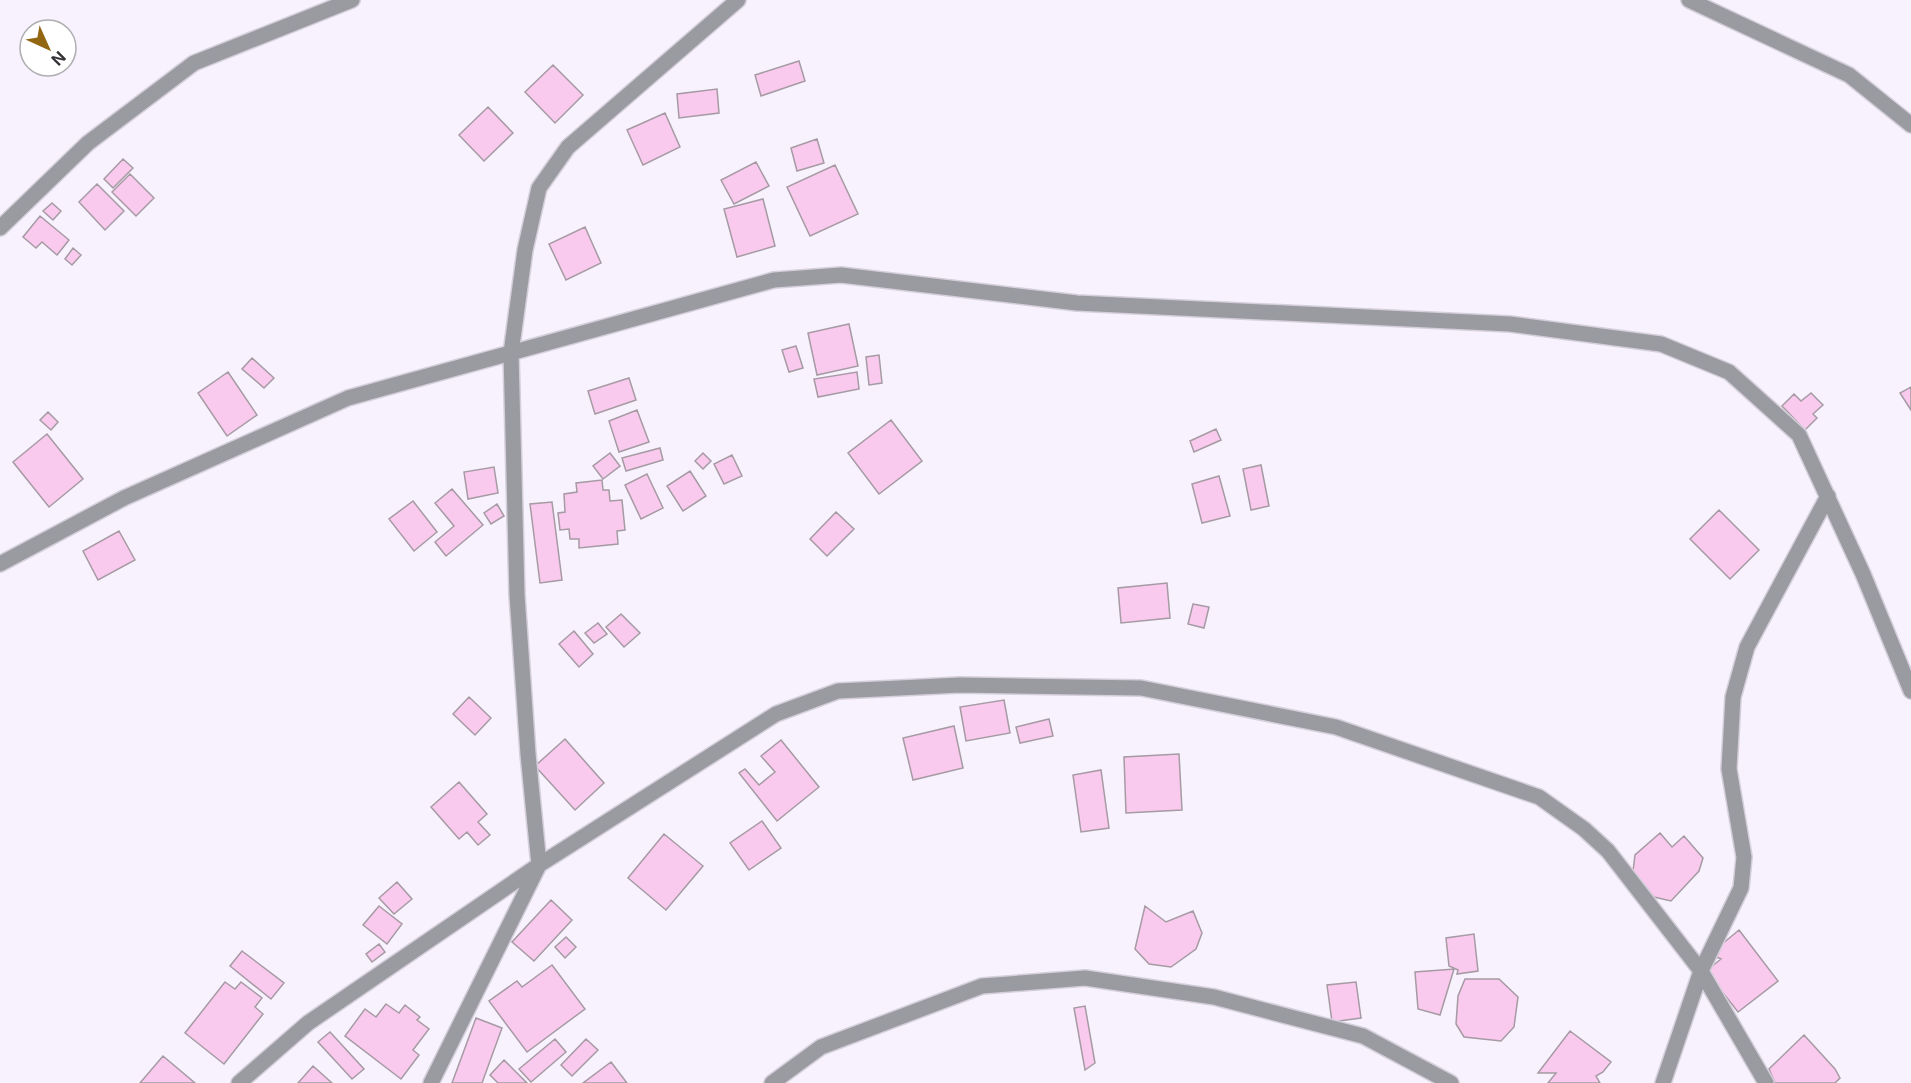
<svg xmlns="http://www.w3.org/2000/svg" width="1911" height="1083" viewBox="0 0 1911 1083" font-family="Inter,sans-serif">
<rect width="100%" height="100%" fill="#f8f2ff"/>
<path fill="#f9caee" stroke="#a69aa3" stroke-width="1.5" d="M799,61l6,20 -44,15 -6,-21z
M553,65l30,30 -28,28 -30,-31z
M717,89l2,24 -40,5 -2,-24z
M488,107l25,26 -29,28 -25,-26z
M665,113l15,34 -37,18 -16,-35z
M817,139l7,24 -27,8 -6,-23z
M123,159l10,9 -20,20 -9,-9z
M756,162l13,24 -35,18 -13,-24z
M835,165l23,49 -48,22 -23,-49z
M130,174l24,24 -18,18 -24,-24z
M97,184l27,27 -19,19 -26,-28z
M763,199l12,47 -38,11 -13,-48z
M52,203l9,8 -8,9 -10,-9z
M40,216l29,24 -12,15 -15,-13 -6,6 -13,-11z
M585,227l16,36 -35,17 -17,-36z
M73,248l8,7 -9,10 -7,-6z
M849,324l9,42 -41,9 -9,-42z
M796,346l7,22 -14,4 -7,-22z
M879,355l3,28 -13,2 -3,-28z
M252,358l22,20 -10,10 -22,-19z
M228,372l29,43 -30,21 -29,-43z
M857,372l2,17 -41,8 -4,-18z
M629,378l7,22 -41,14 -7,-23z
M1911,387v23l-11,-17z
M1811,393l12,12 -10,9 4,4 -12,12 -23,-24 12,-12 7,7z
M637,410l12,32 -30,10 -10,-31z
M48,412l10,10 -7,8 -11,-10z
M891,420l31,41 -43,33 -31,-41z
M1216,429l5,11 -27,12 -4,-11z
M47,434l36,45 -34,28 -36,-45z
M660,448l3,12 -37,11 -4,-13z
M610,453l10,13 -17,13 -10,-13z
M703,453l8,8 -8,8 -8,-8z
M732,455l10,21 -18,8 -10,-20z
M1261,465l8,41 -18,4 -8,-41z
M494,467l4,26 -30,6 -4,-27z
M690,471l16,25 -23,15 -16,-25z
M647,474l16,34 -22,11 -16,-34z
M1219,476l11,40 -28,7 -10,-39z
M602,480l1,10h6l1,11 12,-1 3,30 -8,1 1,13 -39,4v-9h-9l-1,-10 -9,1 -2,-17 7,-1 -1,-18 13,-2 -1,-9z
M452,489l31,36 -37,31 -11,-14 19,-16 -19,-23z
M413,501l24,31 -23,19 -25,-32z
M552,502l10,78 -22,3 -10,-79z
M497,504l7,12 -13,8 -7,-11z
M1719,510l40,40 -29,29 -40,-40z
M836,512l18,17 -27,27 -17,-17z
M119,531l16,29 -37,20 -15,-29z
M1167,583l3,35 -49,5 -3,-35z
M1193,604l16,3 -5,21 -16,-4z
M621,614l19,19 -16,14 -18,-20z
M598,623l9,11 -13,9 -9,-10z
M574,631l19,23 -14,13 -20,-23z
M469,697l22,21 -16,17 -22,-21z
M1004,700l6,33 -44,8 -6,-34z
M1049,719l4,17 -33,7 -4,-16z
M954,726l9,42 -50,12 -10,-42z
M565,739l39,44 -29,27 -40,-44z
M781,740l38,47 -42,34 -38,-48 6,-4 14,16 16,-13 -14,-16z
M1179,754l3,56 -56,3 -2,-56z
M1101,770l8,58 -28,4 -8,-57z
M459,782l28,32 -9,8 12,13 -12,10 -11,-13 -8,7 -28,-32z
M762,821l19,27 -32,22 -19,-27z
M1660,833l12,14 12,-11 19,22 -4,13 -28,30 -17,-4 -21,-26 2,-16z
M664,834l39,32 -37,44 -38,-32z
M397,882l15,17 -18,15 -15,-16z
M551,900l21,20 -38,41 -22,-19z
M379,906l23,18 -15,20 -24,-19z
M1145,906l21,16 27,-11 9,22 -6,16 -25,18 -22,-3 -14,-15z
M1739,930l39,51 -40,31 -32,-41 15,-12 -11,-5z
M1474,934l4,37 -21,3 1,-4 -9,-4 -3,-28z
M566,937l10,10 -11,11 -10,-11z
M379,944l6,8 -13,10 -6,-8z
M242,951l42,32 -13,16 -41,-33z
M552,965l33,44 -58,43 -38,-51 28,-20 5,6z
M1454,969l-14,46 -22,-6 -3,-37z
M1465,979h34l19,18 -4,30 -13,14 -37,-4 -8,-13 2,-28z
M225,982l10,7 6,-7 21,16 -7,9 8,7 -39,50 -39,-31z
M1356,982l5,36 -29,4 -5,-37z
M386,1004l13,9 6,-8 15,12 -3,3 12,9 -16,21 6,5 -18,24 -56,-43 20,-27 11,8z
M1085,1006l10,57 -10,7 -11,-62z
M476,1018l26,10 -20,55h-30z
M1570,1031l41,31 -8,10 -7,4 4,7h-52l8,-10h-18z
M330,1032l34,37 -12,10 -34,-37z
M1804,1035l31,34 5,9 -5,5h-60l-6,-14z
M555,1039l11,13 -35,30 -12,-13z
M586,1039l12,11 -26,26 -11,-11z
M163,1056l32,27h-55z
M504,1060l23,23h-29l-8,-8z
M611,1062l16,21h-44z
M313,1066l19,17h-34z"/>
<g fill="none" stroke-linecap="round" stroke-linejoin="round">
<defs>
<path id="street" d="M1689,0l160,75 62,50
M0,228l88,-85 106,-80 158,-63
M0,564l124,-66 224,-100 426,-118 67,-5 236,28 433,21 151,20 68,28 70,63 64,139 48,117
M239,1083l69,-60 231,-158 237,-151 62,-23 122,-6 181,3 195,39 203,70 45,32 24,22 93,120 65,112
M431,1083l108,-218 -11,-111 -11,-159 -6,-242 14,-103 14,-62 29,-41 170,-147
M772,1083l49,-36 161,-61 103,-8 129,19 149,39 88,47
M1663,1083l38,-112 40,-83 3,-31 -15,-88 4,-72 14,-50 81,-151"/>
</defs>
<use href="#street" stroke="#d5cfdb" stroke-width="18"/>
<use href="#street" stroke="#9a9ba0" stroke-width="15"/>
</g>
<g transform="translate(48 48) rotate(135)"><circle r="28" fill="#ffffff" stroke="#aeadaf" stroke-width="1.5"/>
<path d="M0-4.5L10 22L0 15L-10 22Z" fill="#936712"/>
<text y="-9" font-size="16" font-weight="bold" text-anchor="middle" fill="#353237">N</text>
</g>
</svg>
